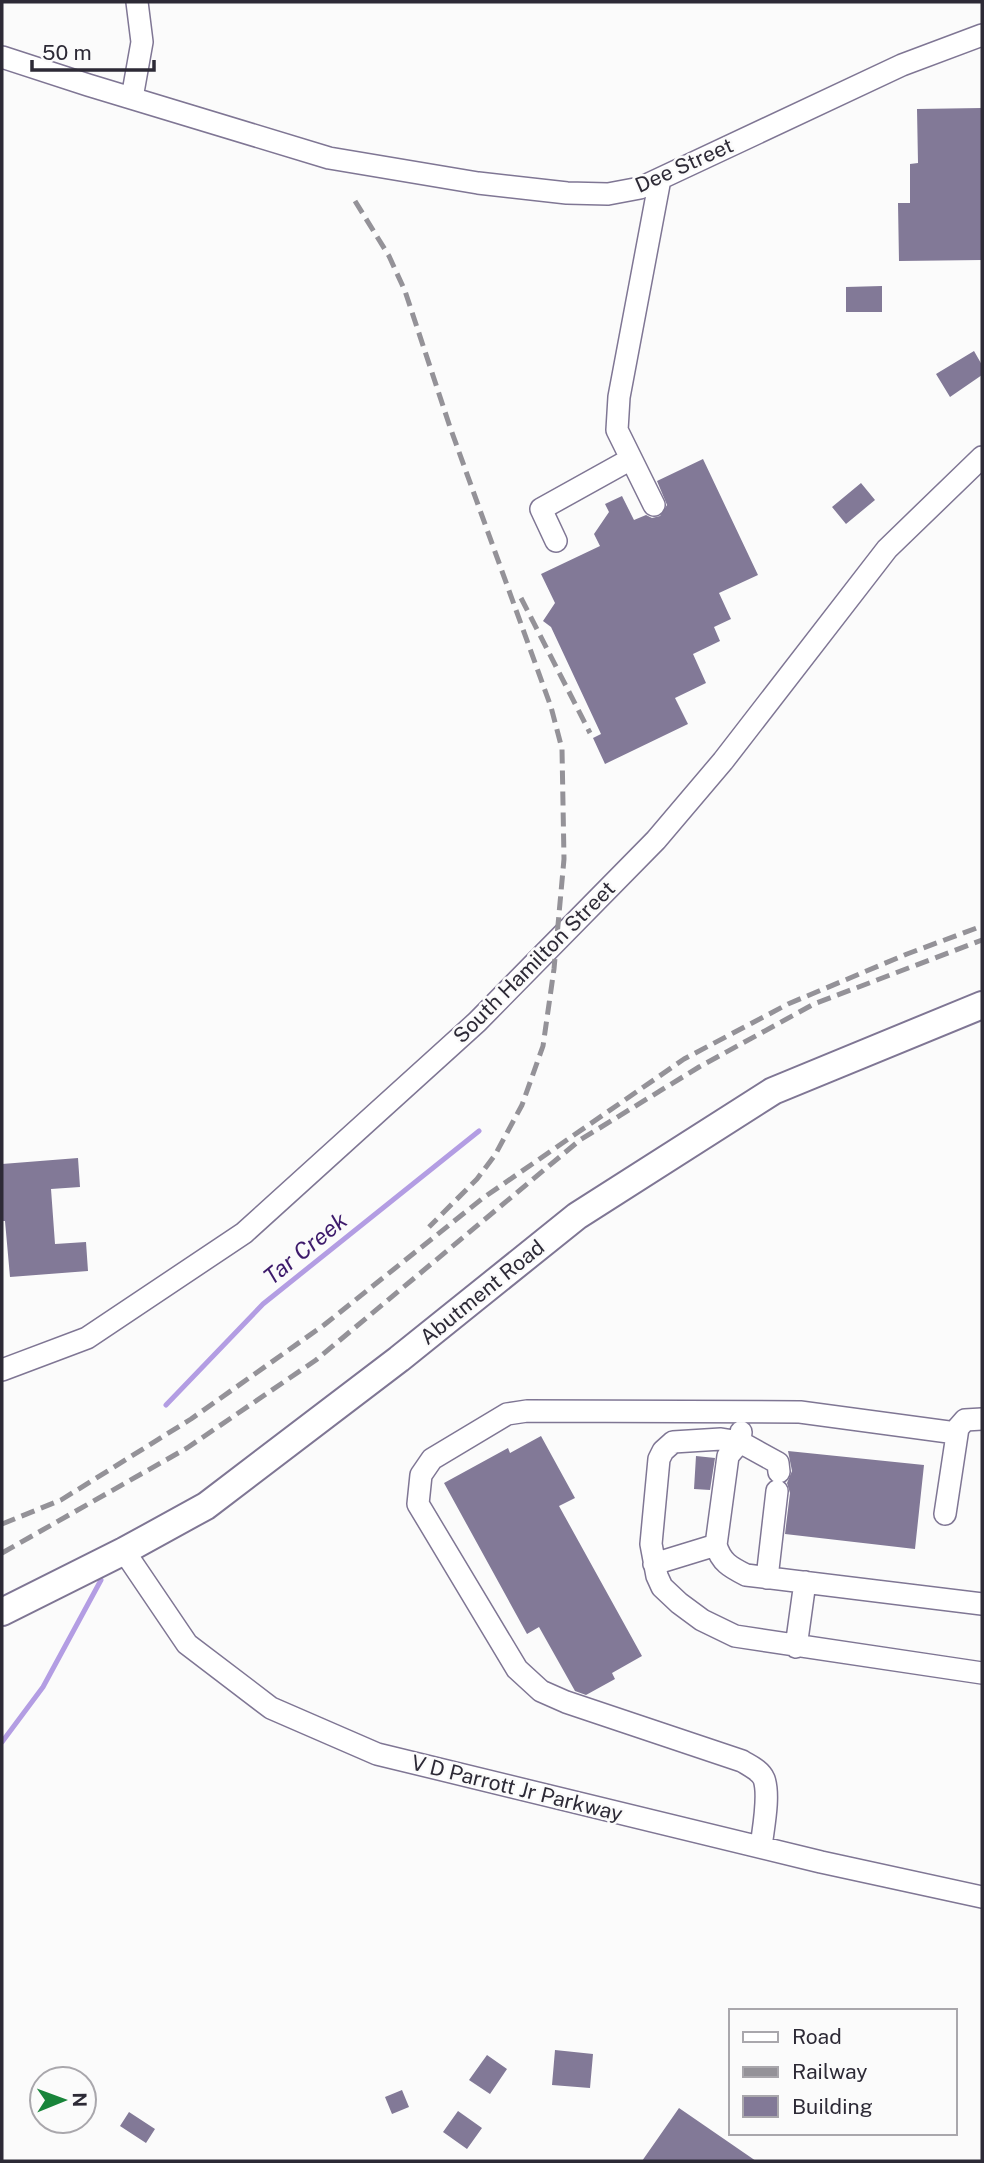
<svg xmlns="http://www.w3.org/2000/svg" width="984" height="2163" viewBox="0 0 984 2163" font-family="'Public Sans',sans-serif">
<rect width="100%" height="100%" fill="#fbfbfb"/>
<g fill="none" stroke-linecap="round" stroke-linejoin="round">
<path stroke="#b39de3" stroke-width="5" d="M166,1405l97,-101 216,-173
M2,1742l41,-55 58,-107"/>
</g>
<path fill="#827997" d="M982,108v152l-83,1 -1,-58h12v-39l8,-1 -1,-54z
M882,286v26h-36v-25z
M974,351l8,14v10l-32,22 -14,-23z
M703,459l55,116 -39,18 12,26 -17,8 6,14 -27,13 13,29 -31,15 13,26 -83,40 -12,-26 8,-4 -50,-107 -8,-6 12,-18 -14,-29 59,-28 -6,-12 15,-22 -4,-8 17,-8 12,24 12,-5 6,3 8,-2 7,-11 -10,-24z
M861,483l14,17 -29,24 -14,-17z
M78,1158l2,29 -29,2 4,55 31,-2 2,29 -78,6 -5,-56h-3v-57z
M541,1436l34,62 -16,8 83,150 -30,17 3,6 -29,16 -11,-4 -36,-64 -12,7 -83,-151 64,-35 2,5z
M788,1451l136,14 -9,84 -130,-15 5,-41 -3,-10 5,-12z
M696,1456l19,2 -5,32 -16,-1z
M555,2050l38,4 -3,34 -38,-3z
M487,2055l20,14 -17,25 -21,-14z
M402,2090l7,17 -17,7 -7,-17z
M679,2108l77,53h-114z
M458,2111l24,17 -15,21 -24,-17z
M129,2112l26,17 -9,14 -26,-17z"/>
<g fill="none" stroke-linecap="round" stroke-linejoin="round">
<defs>
<path id="minor" d="M2,57l86,28 241,73 149,25 89,10 41,1 32,-6 262,-123 80,-30
M132,98l10,-56 -5,-40
M654,505l-37,-75 2,-33 41,-218
M556,541l-15,-32 90,-50
M2,1370l85,-32 157,-105 233,-211 179,-182 67,-79 164,-212 95,-92
M779,1472l-1,-9 -38,-21 -19,-3 -48,3 -10,9 -4,8 -8,85 6,32 5,11 17,16 23,17 33,16 247,37
M945,1514l13,-86 7,-8 17,-1
M716,1545c5,17 14,22 30,30l236,29
M124,1551l63,93 84,64 106,46 444,108 161,35
M654,1564l62,-19 12,-89 12,-14 1,-10
M767,1578l10,-87
M796,1647l9,-65
M761,1847c2,-18 9,-51 3,-68 -4,-9 -14,-13 -22,-18l-176,-59 -25,-11 -24,-22 -99,-165 3,-29 11,-16 75,-45 20,-3 273,1 156,21"/>
<path id="major" d="M2,1612l122,-61 82,-45 193,-147 178,-143 196,-125 209,-86"/>
</defs>
<use href="#minor" stroke="#7f7694" stroke-width="24"/>
<use href="#major" stroke="#7f7694" stroke-width="30"/>
<use href="#minor" stroke="#fff" stroke-width="21"/>
<use href="#major" stroke="#fff" stroke-width="26"/>
<path stroke="#949298" stroke-width="5" stroke-dasharray="14 7" stroke-linecap="butt" d="M355,201l34,55 16,35 45,136 101,280 11,42 2,110 -10,110 -11,77 -21,59 -27,50 -18,24 -48,48
M521,598l69,135
M2,1524l59,-24 130,-81 133,-94 159,-127 201,-139 104,-55 119,-50 75,-28
M2,1553l185,-105 129,-88 264,-220 119,-73 115,-63 168,-64"/>
</g>
<g text-anchor="middle" dominant-baseline="central" stroke-width="5" stroke-linejoin="round" paint-order="stroke">
<g font-size="21" fill="#2d2a36" stroke="#fbfbfb">
<text transform="translate(684 165) rotate(-24)">Dee Street</text>
<text transform="translate(534 962) rotate(-45)">South Hamilton Street</text>
<text transform="translate(482 1292) rotate(-39)">Abutment Road</text>
<text transform="translate(517 1788) rotate(14)">V D Parrott Jr Parkway</text>
</g>
<g font-size="23" font-style="italic" fill="#3d1a6b" stroke="#fbfbfb">
<text transform="translate(305 1248) rotate(-39)">Tar Creek</text>
</g>
</g>
<rect width="984" height="2163" fill="none" stroke="#2d2a36" stroke-width="7"/>
<rect x="729" y="2009" width="228" height="126" fill="#fbfbfb" stroke="#a9a7ac" stroke-width="2"/>
<rect x="743" y="2032" width="35" height="10" fill="#ffffff" stroke="#a9a7ac" stroke-width="2"/>
<text x="792" y="2044" font-size="21" fill="#2d2a36">Road</text>
<rect x="743" y="2067" width="35" height="10" fill="#949298" stroke="#a9a7ac" stroke-width="2"/>
<text x="792" y="2079" font-size="21" fill="#2d2a36">Railway</text>
<rect x="743" y="2096" width="35" height="21" fill="#827997" stroke="#a9a7ac" stroke-width="2"/>
<text x="792" y="2114" font-size="21" fill="#2d2a36">Building</text>
<g transform="translate(63 2100) rotate(89)"><circle r="33" fill="#fbfbfb" stroke="#a9a7ac" stroke-width="2"/>
<path d="M0-5L12 26L0 18L-12 26Z" fill="#18843a"/>
<text y="-10" font-size="19" font-weight="bold" text-anchor="middle" fill="#2d2a36">N</text>
</g>
<path d="M32 60v10h122v-10" fill="none" stroke="#2d2a36" stroke-width="3.5"/>
<text x="42" y="60" font-size="21" fill="#2d2a36" stroke="#fbfbfb" stroke-width="5" paint-order="stroke">50 m</text>
</svg>
